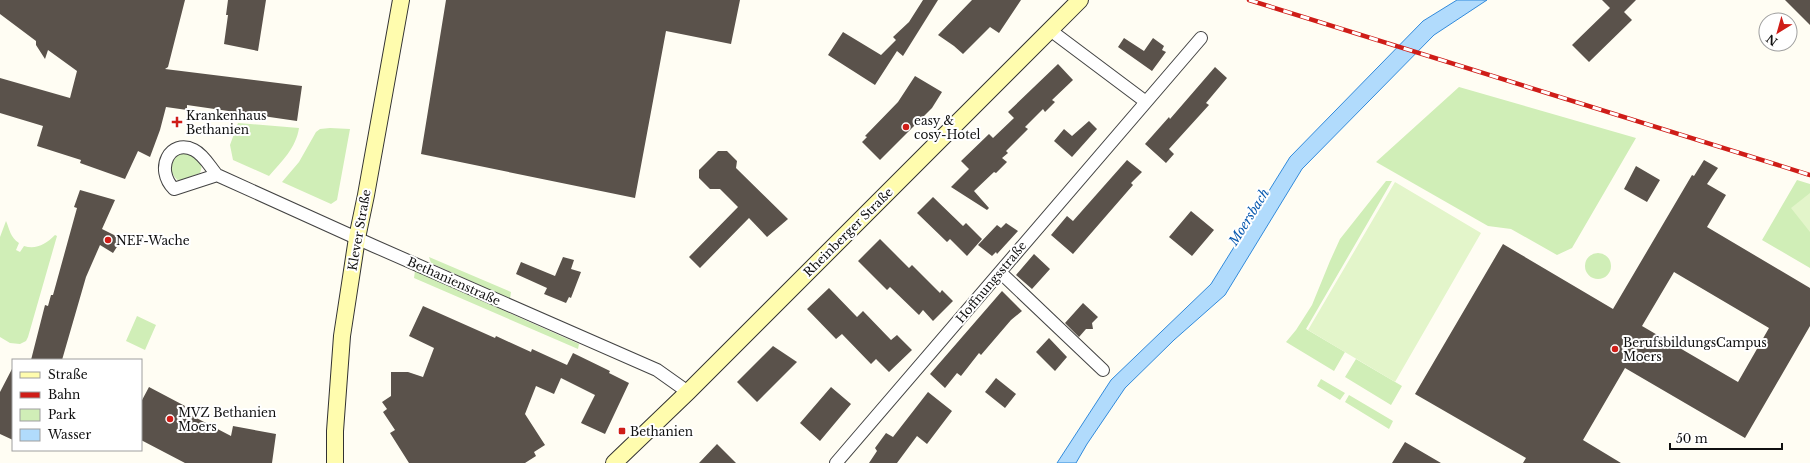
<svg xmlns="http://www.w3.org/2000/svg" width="1810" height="463" viewBox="0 0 1810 463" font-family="'Libre Baskerville',serif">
<rect width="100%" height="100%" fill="#fffdf3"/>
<path fill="#d0eeb7" d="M1459,87l177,51 -64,110 -15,7 -46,-26 -23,-3 -112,-64z
M238,123l61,5c-3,20 -17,33 -30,48l-36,-16 -3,-15z
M330,128l20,1 -13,71 -6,4 -49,-22 17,-20 17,-30 4,-3z
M183,152l9,1c7,7 12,10 8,20l-21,8c-13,-10 -10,-21 4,-29z
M1797,180l13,4v84l-48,-28z
M1386,181h6l-86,148 39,23 -11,19 -48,-29 10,-12 16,-25 18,-44 10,-22z
M6,221c4,9 4,16 13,22l-3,7 4,2 4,-6c12,4 22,-2 31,-11l2,1 -29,101 -2,4 -6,3 -10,-1 -10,-6v-100z
M1585 266a13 13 0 1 1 26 0a13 13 0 1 1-26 0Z
M429,257l82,35 -1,7 -79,-36z
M415,271l164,73 -1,5 -164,-71z
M137,316l19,9 -11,25 -19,-9z
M1356,359l46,27 -11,19 -46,-28z
M1321,379l24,14 -5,7 -23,-14z
M1349,395l44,26 -4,8 -44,-27z"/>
<path fill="#e3f5ca" d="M1395,182l86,51 -86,149 -87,-52z
M1810,193v39l-19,-24z"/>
<path fill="#b1dbfc" stroke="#318adb" d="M1457,0h30l-53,35 -132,134 -77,126 -51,45 -49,48 -38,56 -11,19h-19l54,-83 100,-96 79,-127 133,-136z"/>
<path fill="#5a524b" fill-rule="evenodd" d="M0,0h185l-17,67 -3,2 137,17 -5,35 -110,-16v5l-21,-3 -6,23 -10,27 -12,-6 -13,28 -45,-16 1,-3 -44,-14 6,-20 -43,-13v-35l70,20 7,-27 -29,-21 -3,9 -9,-14v-4l-36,-27z
M228,0h38l-8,51 -34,-7 4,-29h-2z
M446,0h294l-9,44 -65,-13 -31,167 -214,-44z
M923,0h15l-35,56 -6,-5 -22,34 -47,-30 15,-23 38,23 15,-15 -3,-3 16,-15z
M972,0h49l-22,33 -9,-6 -27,27 -9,-8 -16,-11z
M1602,0h34l-12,12 8,8 -43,42 -17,-17 38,-37z
M1785,0h25v25z
M1124,38l20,13 9,-13 11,8 -2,4 4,2 -14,19 -34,-24z
M1058,64l15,16 -21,20 3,2 -10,10 -2,-3 -18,18 3,2 -22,22 2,2 -6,5 5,4 -11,11 -2,-1 -20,19 15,17 -2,2 -36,-23 18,-18 -8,-8 28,-27 4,4 21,-20 -6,-6z
M1215,67l12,11 -21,25 3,2 -40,44 5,5 -8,9 -21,-19 24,-27 1,2z
M915,76l27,16 -10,16 -52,52 -18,-18 5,-5 -2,-1 33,-34z
M1089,121l8,8 -25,28 -18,-16 10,-12 8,7z
M718,151h9l10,10 -1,7 52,51 -21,18 -18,-19 -49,50 -11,-11 49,-50 -18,-18h-10l-11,-11v-8z
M1127,160l15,12 -11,11 2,2 -60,69 -22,-19 16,-19 6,5z
M1704,160l14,8 -11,16 19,11 -19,32 103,61v38l-65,112 -120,-70 -42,72 38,23h-98l3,-5 -111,-64 88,-150 110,65 79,-134 2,1zM1674,272l95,56 -31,54 -96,-56z
M1636,166l24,14 -13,22 -23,-13z
M80,190l35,10 -13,29 20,10 -9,14 -13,-8 -14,32 -24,83h-31l14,-55 3,1 3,-11h2l24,-87 -3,-1z
M933,197l30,29 3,-3 16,16 -15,17 -17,-17 -3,3 -30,-29z
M1191,211l23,19 -22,26 -23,-19z
M1006,223l12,8 -21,23 -1,-2 -4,4 -14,-11 19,-20 4,3z
M880,239l29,29 3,-3 28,28 2,-3 11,11 -20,20 -10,-11 -4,5 -29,-28 -3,3 -29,-29z
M1034,254l16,15 -18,20 -16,-14z
M563,257l11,3 -3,9 10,3 -10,26 -2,-1 -3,6 -22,-9 3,-6 -31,-14 5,-12 34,14z
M829,288l28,29 6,-6 28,29 6,-5 15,15 -23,22 -13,-13 -5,5 -29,-30 -6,5 -29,-30z
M1002,291l20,20 -11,9 -30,35 -2,-2 -18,23 -4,-3 -12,15 -15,-14z
M1083,303l15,14 -6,6 1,6h-7l-7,8 -14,-14z
M423,306l72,32 1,-2 35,16 1,-3 35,16 6,-12 37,18 -1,2 20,10 -24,51 -24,-11 14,-28 -34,-17 -7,16 -18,-8 -11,28 20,31 -11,7 2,4 -11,7h-116l-19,-30 5,-3 -12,-18 4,-3 -5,-7 9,-6v-24h17l15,5 11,-29 -25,-12z
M1049,338l18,19 -12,14 -19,-19z
M773,346l24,16 -40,40 -20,-20z
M13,367v73l-13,-6v-42z
M996,378l20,16 -11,14 -20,-16z
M149,387l36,19 -2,5 48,25 2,-10 43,8 -4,29h-87l-44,-23v-38z
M831,387l20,17 -31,37 -20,-18z
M928,392l24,19 -25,33 -10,-8 -20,27h-28l8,-12 -2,-3 11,-15 7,4z
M1405,442l36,21h-49z
M717,444l19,19h-37z"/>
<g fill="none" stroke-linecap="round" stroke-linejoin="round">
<defs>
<path id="street" d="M1050,30l96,72
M217,175l-43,14c-20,-20 -4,-51 20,-39 10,5 16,17 23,25l157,71 283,124 31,22
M1000,272l103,98
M836,463l365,-425"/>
<path id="secondary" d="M335,463v-32l7,-95 15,-98 9,-43 35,-195
M614,463l74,-71 392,-392"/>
</defs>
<use href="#street" stroke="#434343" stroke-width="14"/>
<use href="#secondary" stroke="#323232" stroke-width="18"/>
<use href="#street" stroke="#fff" stroke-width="12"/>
<use href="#secondary" stroke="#fffcae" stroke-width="16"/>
<defs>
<path id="rail" d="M1249,0l561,175"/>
</defs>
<use href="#rail" stroke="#cf1d18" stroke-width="4.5"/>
<use href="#rail" stroke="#fff" stroke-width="3" stroke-dasharray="9" stroke-linecap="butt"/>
</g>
<g fill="#cf1d18" stroke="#fff" stroke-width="1.5">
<path d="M175 116h4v4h4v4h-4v4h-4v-4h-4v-4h4z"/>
<circle cx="906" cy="127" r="4"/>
<circle cx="108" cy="240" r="4"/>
<circle cx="1615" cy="349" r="4"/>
<circle cx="170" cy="419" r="4"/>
<rect x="618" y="427" width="8" height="8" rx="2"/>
</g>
<g text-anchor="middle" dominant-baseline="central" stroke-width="4" stroke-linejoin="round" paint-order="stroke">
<g font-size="12" fill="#101010" stroke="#fff" text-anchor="start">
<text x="186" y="115">Krankenhaus<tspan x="186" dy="14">Bethanien</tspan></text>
<text x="914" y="120">easy &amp;<tspan x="914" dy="14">cosy-Hotel</tspan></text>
<text x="116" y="240">NEF-Wache</text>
<text x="1623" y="342">BerufsbildungsCampus<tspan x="1623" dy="14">Moers</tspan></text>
<text x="178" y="412">MVZ Bethanien<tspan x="178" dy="14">Moers</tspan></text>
<text x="630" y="431">Bethanien</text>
</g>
<g font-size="12" fill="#101010" stroke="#fff">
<text transform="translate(359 230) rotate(-80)">Klever Straße</text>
<text transform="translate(848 232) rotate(-45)">Rheinberger Straße</text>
<text transform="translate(454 281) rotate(24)">Bethanienstraße</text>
<text transform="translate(991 282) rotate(-50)">Hoffnungsstraße</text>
</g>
<g font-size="13" font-style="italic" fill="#0b5bb0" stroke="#fff">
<text transform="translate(1249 217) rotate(-58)">Moersbach</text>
</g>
</g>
<rect x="12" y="359" width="130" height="92" fill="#ffffff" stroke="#9f9f9f"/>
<rect x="20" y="372" width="20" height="6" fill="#fffcae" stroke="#9f9f9f"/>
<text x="48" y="379" font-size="12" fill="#101010">Straße</text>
<rect x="20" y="392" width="20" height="6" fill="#cf1d18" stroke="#9f9f9f"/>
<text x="48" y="399" font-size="12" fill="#101010">Bahn</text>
<rect x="20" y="409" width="20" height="12" fill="#d0eeb7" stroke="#9f9f9f"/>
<text x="48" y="419" font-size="12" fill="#101010">Park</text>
<rect x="20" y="429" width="20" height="12" fill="#b1dbfc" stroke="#9f9f9f"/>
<text x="48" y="439" font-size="12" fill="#101010">Wasser</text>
<g transform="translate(1778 32) rotate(217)"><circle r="19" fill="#ffffff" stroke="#9f9f9f"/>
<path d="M0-3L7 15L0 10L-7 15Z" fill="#cf1d18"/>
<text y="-6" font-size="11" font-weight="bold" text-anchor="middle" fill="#101010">N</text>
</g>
<path d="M1670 443v6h112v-6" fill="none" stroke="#101010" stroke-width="2"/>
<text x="1676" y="443" font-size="12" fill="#101010" stroke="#ffffff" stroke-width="3" paint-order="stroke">50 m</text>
</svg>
